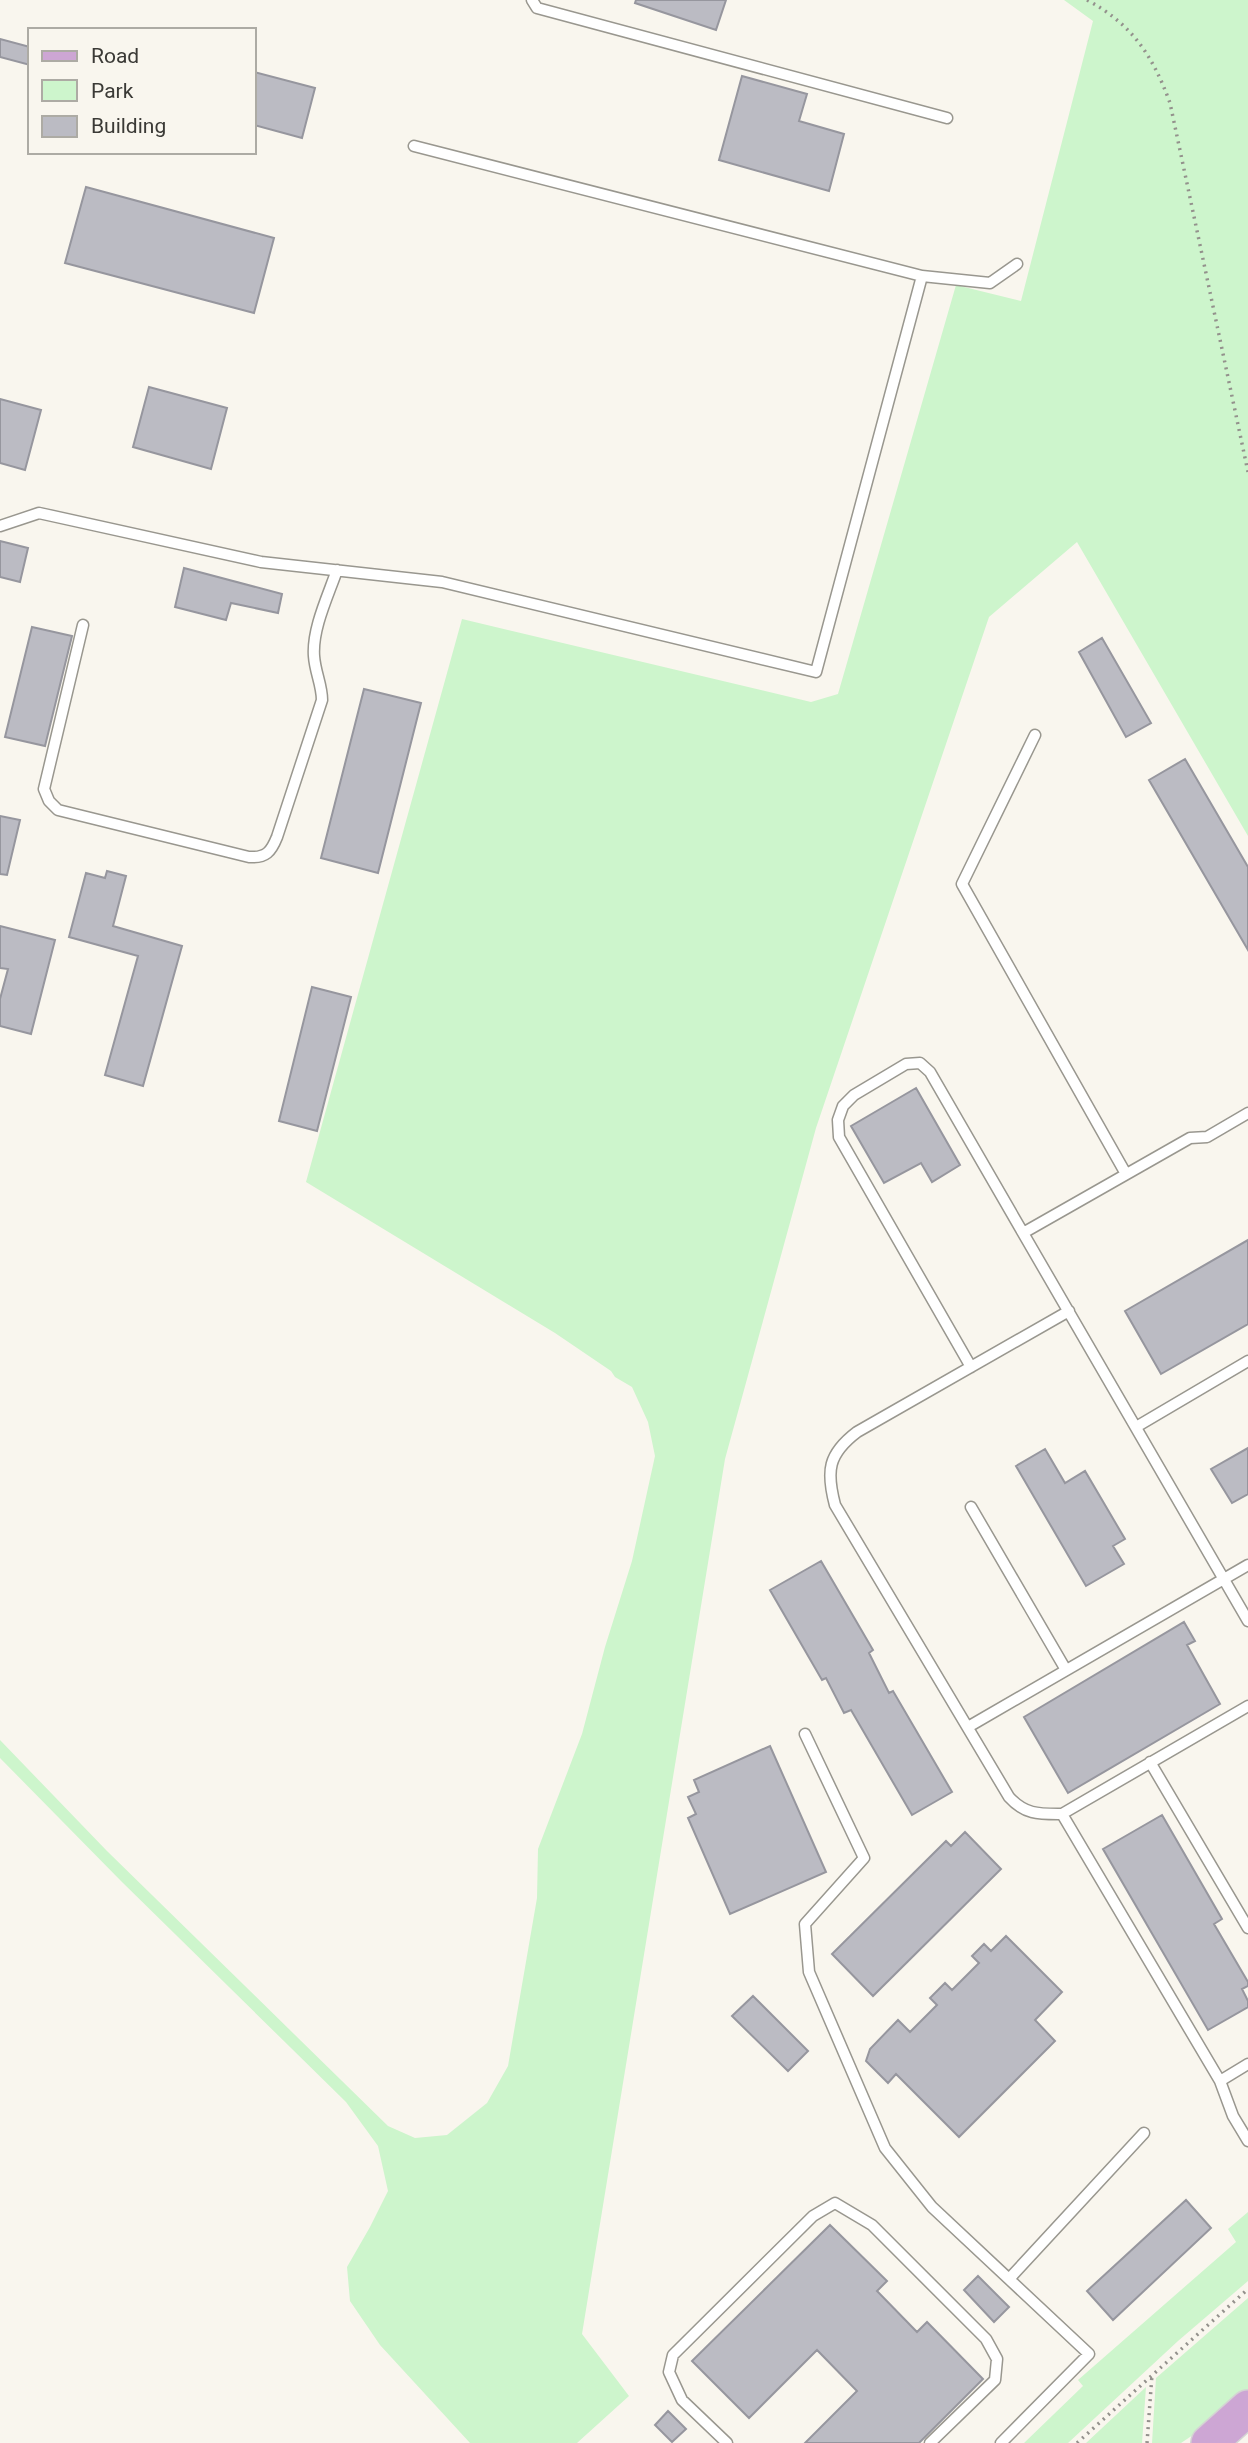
<svg xmlns="http://www.w3.org/2000/svg" width="1248" height="2443" viewBox="0 0 1248 2443" font-family="Roboto,sans-serif">
<rect width="100%" height="100%" fill="#f9f6ee"/>
<path fill="#cdf5cc" d="M1064,0h184v836l-171,-294 -88,75 -173,511 -91,331 -143,875 47,62 -52,47h-107l-90,-98 -30,-44 -3,-34 23,-40 18,-36 -10,-45 -32,-44 -224,-220 -122,-124v-18l107,111 281,275 27,12 32,-3 40,-32 21,-37 29,-168 1,-49 44,-115 23,-87 27,-86 23,-105 -7,-34 -16,-35 -17,-10 -4,-6 -56,-38 -249,-151 156,-563 349,83 27,-8 118,-409 65,16 72,-280z
M1248,2212v69l-70,60 -110,102h-44l59,-57 -5,-6 158,-138 -8,-13z
M1248,2298v93l-31,28 -36,24h-29l4,-65z
M1146,2387l-4,56h-56z"/>
<path fill="#bbbbc3" stroke="#96969e" stroke-width="2" d="M636,0h90l-10,30 -81,-27z
M0,39l30,8v18l-30,-8z
M254,72l61,16 -13,50 -48,-13z
M742,76l65,18 -8,27 45,13 -15,57 -110,-31z
M86,187l188,51 -20,75 -189,-50z
M149,387l78,21 -16,61 -78,-22z
M0,399l41,11 -16,60 -25,-7z
M0,541l28,7 -8,34 -20,-5z
M184,568l98,26 -4,19 -47,-10 -5,17 -51,-13z
M32,627l40,9 -27,110 -40,-9z
M1102,638l49,85 -25,14 -47,-85z
M364,689l57,14 -43,170 -57,-15z
M1185,759l63,108v83l-99,-170z
M0,816l20,4 -13,55 -7,-1z
M107,871l19,5 -13,50 69,20 -39,140 -38,-11 33,-119 -69,-19 17,-64 19,5z
M0,926l55,14 -24,94 -31,-8v-27l8,-30 -8,-1z
M312,987l39,10 -34,134 -38,-10z
M916,1088l44,77 -28,17 -11,-19 -37,20 -33,-57z
M1248,1240v84l-87,50 -36,-63z
M1248,1448v46l-16,9 -21,-34z
M1045,1449l20,34 20,-12 40,68 -12,7 11,18 -38,22 -70,-120z
M821,1561l52,89 -4,3 20,40 4,-2 59,101 -40,23 -61,-105 -7,3 -18,-35 -4,2 -52,-90z
M1184,1622l11,19 -8,4 33,59 -152,89 -44,-76z
M770,1746l56,126 -96,42 -42,-96 8,-4 -8,-17 11,-5 -5,-12z
M1162,1815l60,104 -8,5 34,58v4l-6,3 6,12v6l-40,23 -105,-181z
M965,1832l36,37 -128,127 -41,-42 114,-113 5,5z
M1006,1936l56,56 -27,28 20,21 -96,96 -63,-63 -8,9 -22,-22 4,-12 28,-29 12,12 27,-27 -7,-7 15,-15 7,7 27,-27 -7,-7 12,-12 7,7z
M753,1996l55,55 -20,20 -56,-55z
M1186,2200l25,28 -98,92 -26,-29z
M830,2225l57,56 -10,10 40,41 10,-10 56,57 -64,64h-114l52,-52 -40,-41 -68,68 -57,-57z
M978,2276l31,31 -15,15 -30,-32z
M668,2411l18,18 -14,13 -17,-17z"/>
<g fill="none" stroke-linecap="round" stroke-linejoin="round">
<defs>
<path id="service" d="M532,0l5,8 410,110
M922,276l68,7 27,-19
M0,526l39,-13 222,49 181,20 374,90 106,-396 -508,-130
M83,625l-39,164 5,12 9,9 191,47c17,1 22,-5 28,-20l45,-137c0,-15 -7,-28 -8,-44 -2,-27 14,-60 23,-86
M1035,735l-73,149 164,290
M1248,1113l-41,24 -17,1 -167,95 225,388
M1069,1311l-212,121c-29,22 -31,39 -22,73l174,292c16,18 31,17 53,17l158,267
M971,1367l-132,-230 -1,-17 5,-14 11,-11 52,-31 14,-1 10,9 93,161
M1136,1427l112,-66
M971,1507l95,163
M968,1727l280,-162
M805,1734l59,124 -59,66 4,48 76,176 47,59 157,147 -88,89
M1150,1762l98,166
M1062,1814l186,-108
M1248,2064l-28,17 13,35 15,25
M1009,2279l135,-146
M727,2443l-45,-43 -13,-28 4,-17 140,-139 22,-13 37,22 114,114 11,20 -2,21 -65,63"/>
<path id="primary" d="M1209,2443l39,-35"/>
</defs>
<use href="#service" stroke="#99978f" stroke-width="13"/>
<use href="#primary" stroke="#d4d4d3" stroke-width="38"/>
<path stroke="#93918c" stroke-width="3.5" stroke-dasharray="2 5" stroke-linecap="butt" d="M1087,0c45,24 66,56 83,103l78,369
M1077,2443l171,-154
M1147,2443l5,-68"/>
<use href="#service" stroke="#fff" stroke-width="10"/>
<use href="#primary" stroke="#cda6d4" stroke-width="35"/>
</g>
<rect x="28" y="28" width="228" height="126" fill="#f9f6ee" stroke="#adaba4" stroke-width="2"/>
<rect x="42" y="51" width="35" height="10" fill="#cda6d4" stroke="#adaba4" stroke-width="2"/>
<text x="91" y="63" font-size="21" fill="#3b3a36">Road</text>
<rect x="42" y="80" width="35" height="21" fill="#cdf5cc" stroke="#adaba4" stroke-width="2"/>
<text x="91" y="98" font-size="21" fill="#3b3a36">Park</text>
<rect x="42" y="116" width="35" height="21" fill="#bbbbc3" stroke="#adaba4" stroke-width="2"/>
<text x="91" y="133" font-size="21" fill="#3b3a36">Building</text>
</svg>
